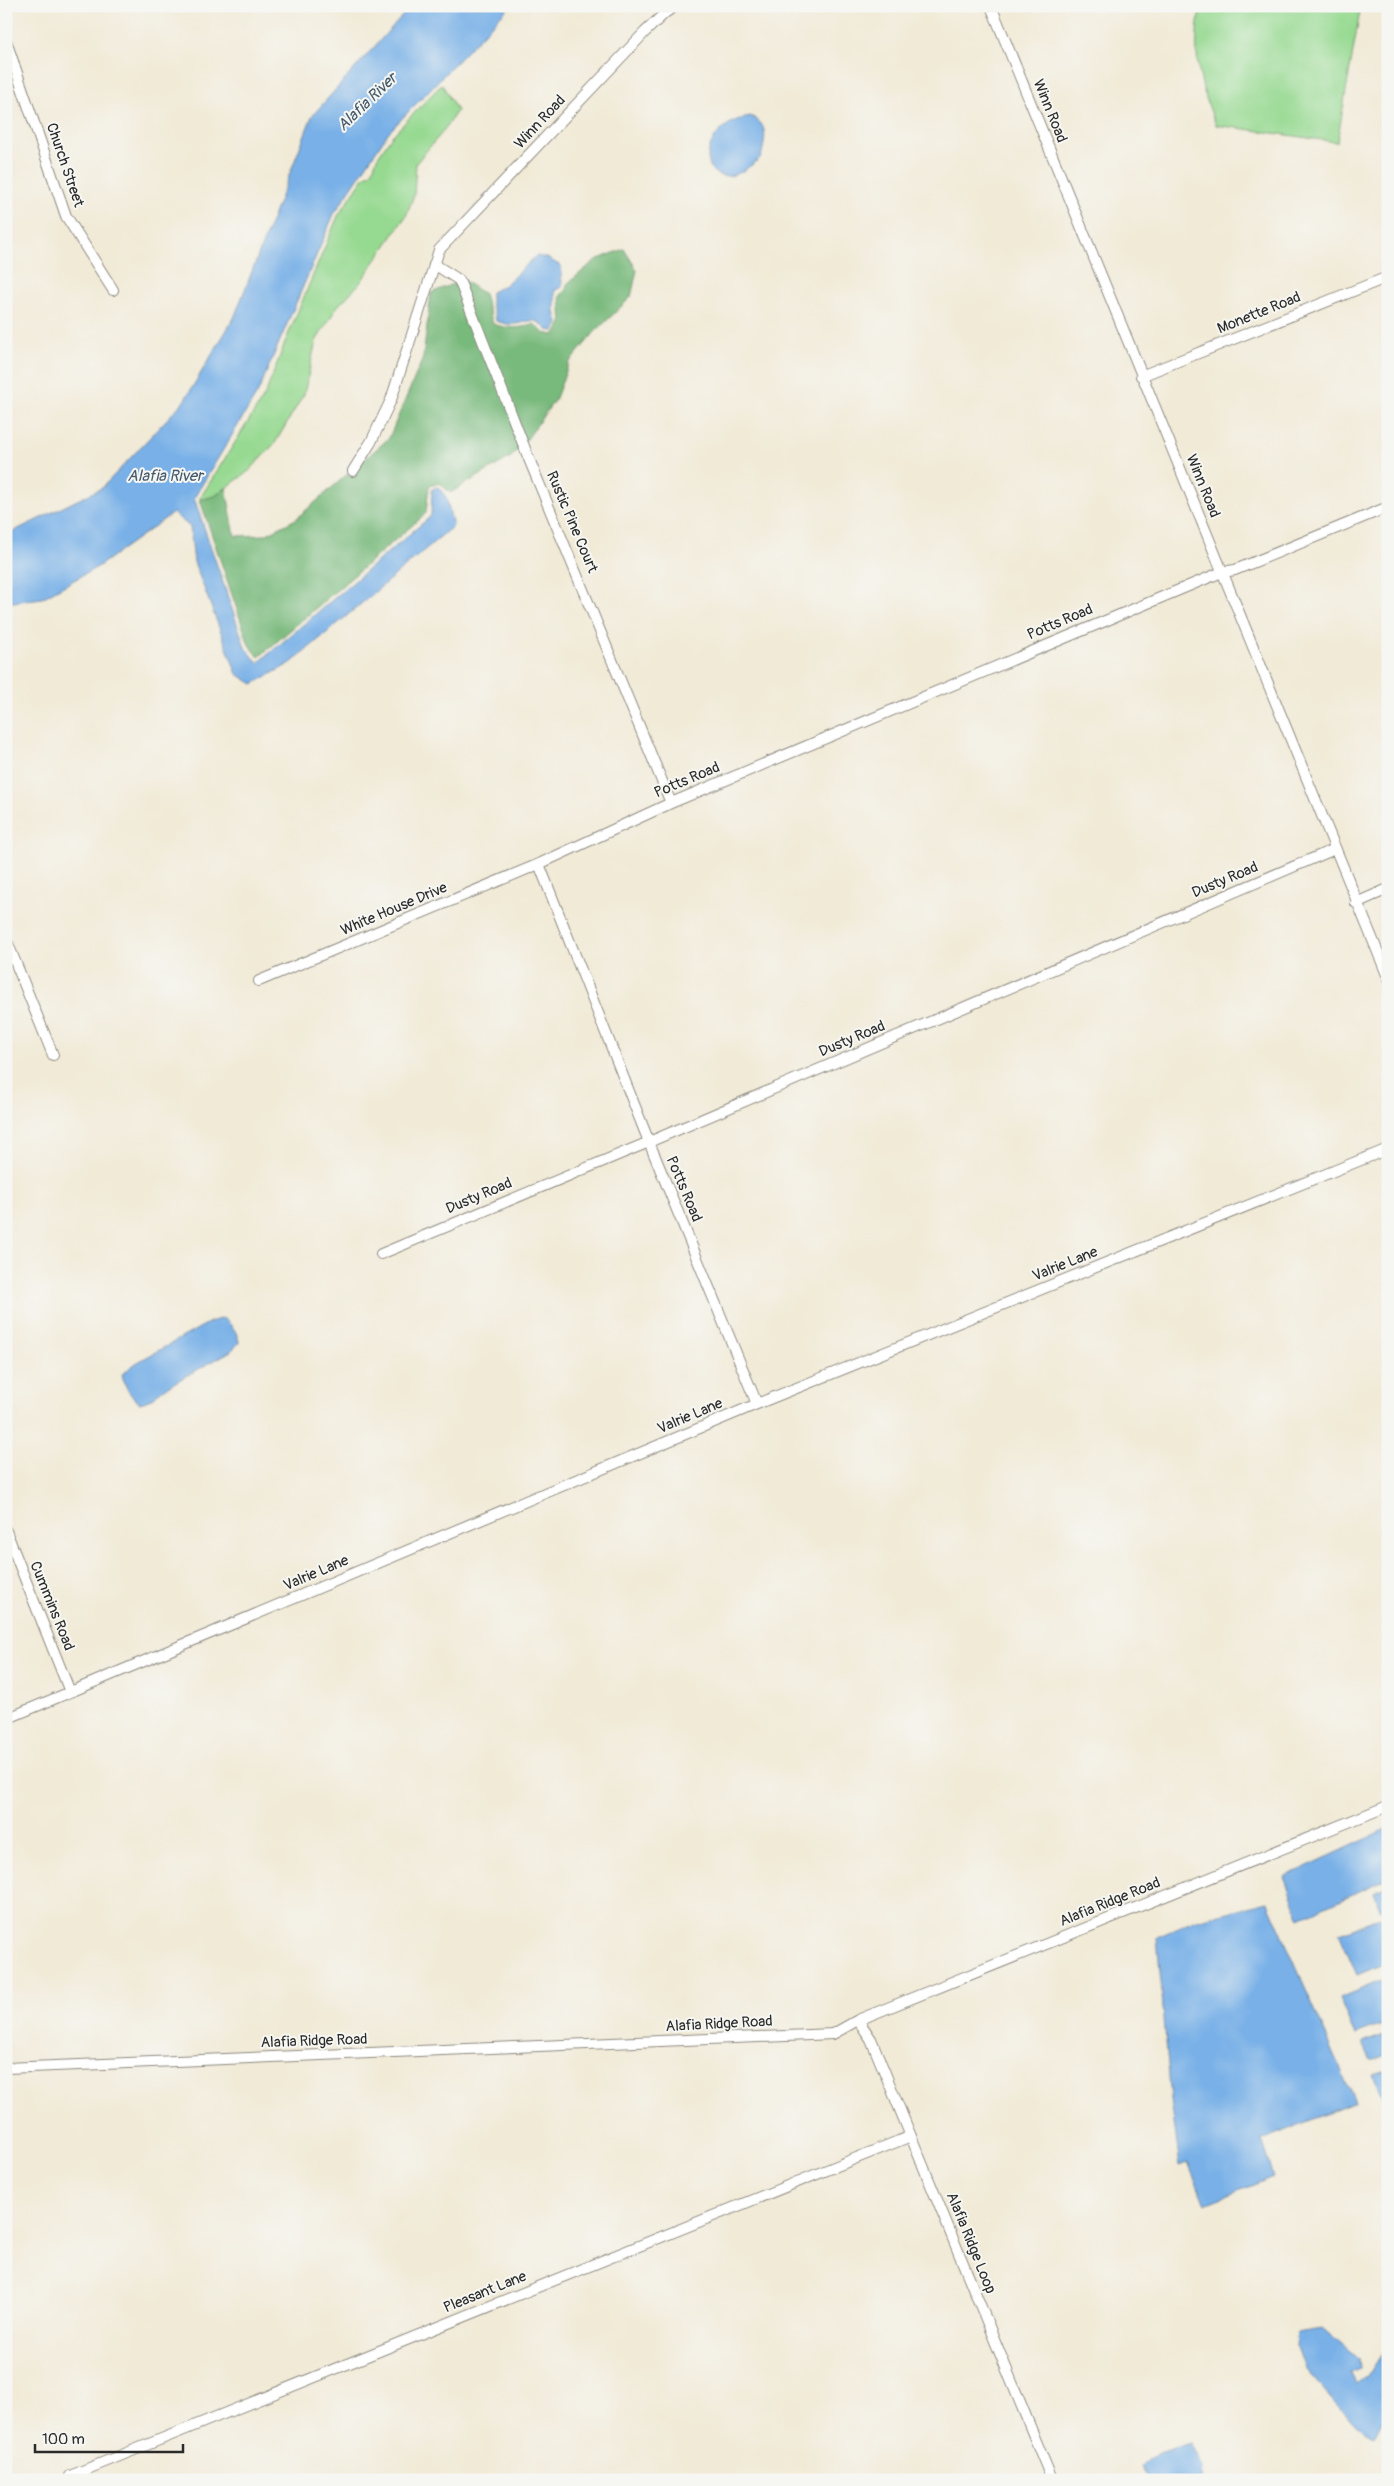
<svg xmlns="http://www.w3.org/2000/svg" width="1394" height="2486" viewBox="0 0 1394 2486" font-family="Pangolin,sans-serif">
<rect width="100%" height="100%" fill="#f6f6f2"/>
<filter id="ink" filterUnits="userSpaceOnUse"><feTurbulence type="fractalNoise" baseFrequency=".02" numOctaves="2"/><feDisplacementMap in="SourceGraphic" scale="10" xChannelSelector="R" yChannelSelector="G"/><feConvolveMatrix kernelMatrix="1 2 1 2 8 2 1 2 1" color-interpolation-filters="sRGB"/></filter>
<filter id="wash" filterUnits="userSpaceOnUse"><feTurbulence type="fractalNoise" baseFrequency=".0096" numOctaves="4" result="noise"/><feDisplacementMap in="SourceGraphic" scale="20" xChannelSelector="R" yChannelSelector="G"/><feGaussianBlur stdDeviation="1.12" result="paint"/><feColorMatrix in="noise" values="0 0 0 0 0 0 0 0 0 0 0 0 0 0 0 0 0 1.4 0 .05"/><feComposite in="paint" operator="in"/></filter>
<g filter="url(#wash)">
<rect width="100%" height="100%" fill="#f1ead7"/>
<path fill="#96d991" stroke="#60825e" d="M1201,6h160l-24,136 -121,-17c-17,-42 -25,-74 -15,-119z
M442,84l15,27 -16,23 -25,29 -2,32 -8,21 -46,67 -23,24 -21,34 -12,53 -29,49 -26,28 -34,25 -15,4v-2l65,-103 23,-60 50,-119 26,-39 8,-5 5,-14 15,-22z"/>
<path fill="#78b97b" stroke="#527253" d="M624,249l13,21 -6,27 -37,36 -25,30 -13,35 -29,41 -9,6 1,3 -8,9 -61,36 -10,-10 -11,3 -3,27 -4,4 -163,140 -10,-12 -49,-145 15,-4 11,-8 9,48 30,-1 31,-16 93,-81 34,-80 8,-65 32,-13 21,14 9,30c15,5 26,5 41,0l10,9 10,2 8,-12 -2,-27 6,-6 1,-6 29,-24z"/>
<path fill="#78b0e7" stroke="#526e89" d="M411,6h99l-122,127 -54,81 -76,178 -64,106 51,149 13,16 173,-147 1,-27 6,-2 8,10 7,29 -162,137 -38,21 -16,-10 -43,-112 -4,-35 -17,-14 -74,53 -57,32 -36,5v-68l96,-47 82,-87 50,-83 78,-202z
M750,116c20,8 15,24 11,41 -4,5 -10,8 -15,12 -38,25 -54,-21 -17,-45 6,-4 14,-6 21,-8z
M536,256l11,2 14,8 1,21 -7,3v22l3,11 -4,8 -7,-1c-14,-18 -21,-4 -39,-6 -3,0 -8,-2 -12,-3l-5,-19v-10l14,-7z
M223,1318c8,7 15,13 16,25l-8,8 -66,37 -16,12 -9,3c-11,-8 -15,-16 -18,-29l14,-11 74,-41z
M1388,1829v49l-88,40 -16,-41z
M1388,1886v21l-7,3 -7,-18z
M1268,1902l87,200 -93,38 12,37 -69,27 -17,-41 -8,3 -9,-66 -14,-163 39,-17z
M1388,1915v47l-31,13 -18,-42z
M1388,1978v45l-33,12 -16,-37z
M1388,2033v21l-17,7 -8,-18z
M1388,2069v27l-5,2 -10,-23z
M1323,2328l35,30 1,11 -8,4 5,12 11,-8 18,-28 3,1v62l-14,24 -18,-11 -50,-56 -10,-22 1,-15z
M1191,2443l12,24 -1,13h-54l-8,-13 18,-14z"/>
</g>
<g filter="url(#ink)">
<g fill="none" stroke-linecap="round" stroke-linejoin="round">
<defs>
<path id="street" d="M991,6l397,971
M6,41l60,175 47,74
M434,264l25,16 70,179 142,344
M1141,376l247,-99
M353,471l18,-29 20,-42 48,-150 206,-218 21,-20 10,-6
M539,864l110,278 108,262
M1356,903l32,-14
M6,939l47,116
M259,981l280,-117 132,-61 551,-231 13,-2 153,-63
M381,1254l268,-112 686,-293
M6,1531l64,161
M6,1719l751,-315 631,-255
M858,2020l13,19 181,441
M6,2068l827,-34 25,-14 530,-214
M70,2476l841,-340"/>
</defs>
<use href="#street" stroke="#8e8a81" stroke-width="12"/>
<use href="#street" stroke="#fff" stroke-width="10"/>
</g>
</g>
<g text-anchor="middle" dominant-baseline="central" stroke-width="4" stroke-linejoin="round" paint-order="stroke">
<g font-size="15" fill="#2b2b2b" stroke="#f6f6f2">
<text transform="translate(1050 111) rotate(68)">Winn Road</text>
<text transform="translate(540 122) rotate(-47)">Winn Road</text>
<text transform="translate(65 165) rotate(71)">Church Street</text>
<text transform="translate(1259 313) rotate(-22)">Monette Road</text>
<text transform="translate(1203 486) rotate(68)">Winn Road</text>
<text transform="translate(572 522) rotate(67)">Rustic Pine Court</text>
<text transform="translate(1060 622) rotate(-23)">Potts Road</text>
<text transform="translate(687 780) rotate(-23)">Potts Road</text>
<text transform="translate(1225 880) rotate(-23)">Dusty Road</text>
<text transform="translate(394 909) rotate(-23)">White House Drive</text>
<text transform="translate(852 1039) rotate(-23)">Dusty Road</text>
<text transform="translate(684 1189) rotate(67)">Potts Road</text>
<text transform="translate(479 1196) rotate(-23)">Dusty Road</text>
<text transform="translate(1065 1264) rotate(-22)">Valrie Lane</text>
<text transform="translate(690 1416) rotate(-23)">Valrie Lane</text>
<text transform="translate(316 1573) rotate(-23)">Valrie Lane</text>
<text transform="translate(52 1606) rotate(68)">Cummins Road</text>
<text transform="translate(1110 1902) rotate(-22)">Alafia Ridge Road</text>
<text transform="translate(719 2024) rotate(-3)">Alafia Ridge Road</text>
<text transform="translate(314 2041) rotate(-2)">Alafia Ridge Road</text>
<text transform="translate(971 2243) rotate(68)">Alafia Ridge Loop</text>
<text transform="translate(485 2292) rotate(-22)">Pleasant Lane</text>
</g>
<g font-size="16" font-style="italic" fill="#465a6d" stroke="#f6f6f2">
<text transform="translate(367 102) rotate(-44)">Alafia River</text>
<text x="165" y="476">Alafia River</text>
</g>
</g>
<rect width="1394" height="2486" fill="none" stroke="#f6f6f2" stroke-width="25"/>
<path d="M35 2444v8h148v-8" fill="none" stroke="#2b2b2b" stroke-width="2.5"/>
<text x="42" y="2444" font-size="15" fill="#2b2b2b" stroke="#f6f6f2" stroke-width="4" paint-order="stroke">100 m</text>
</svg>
